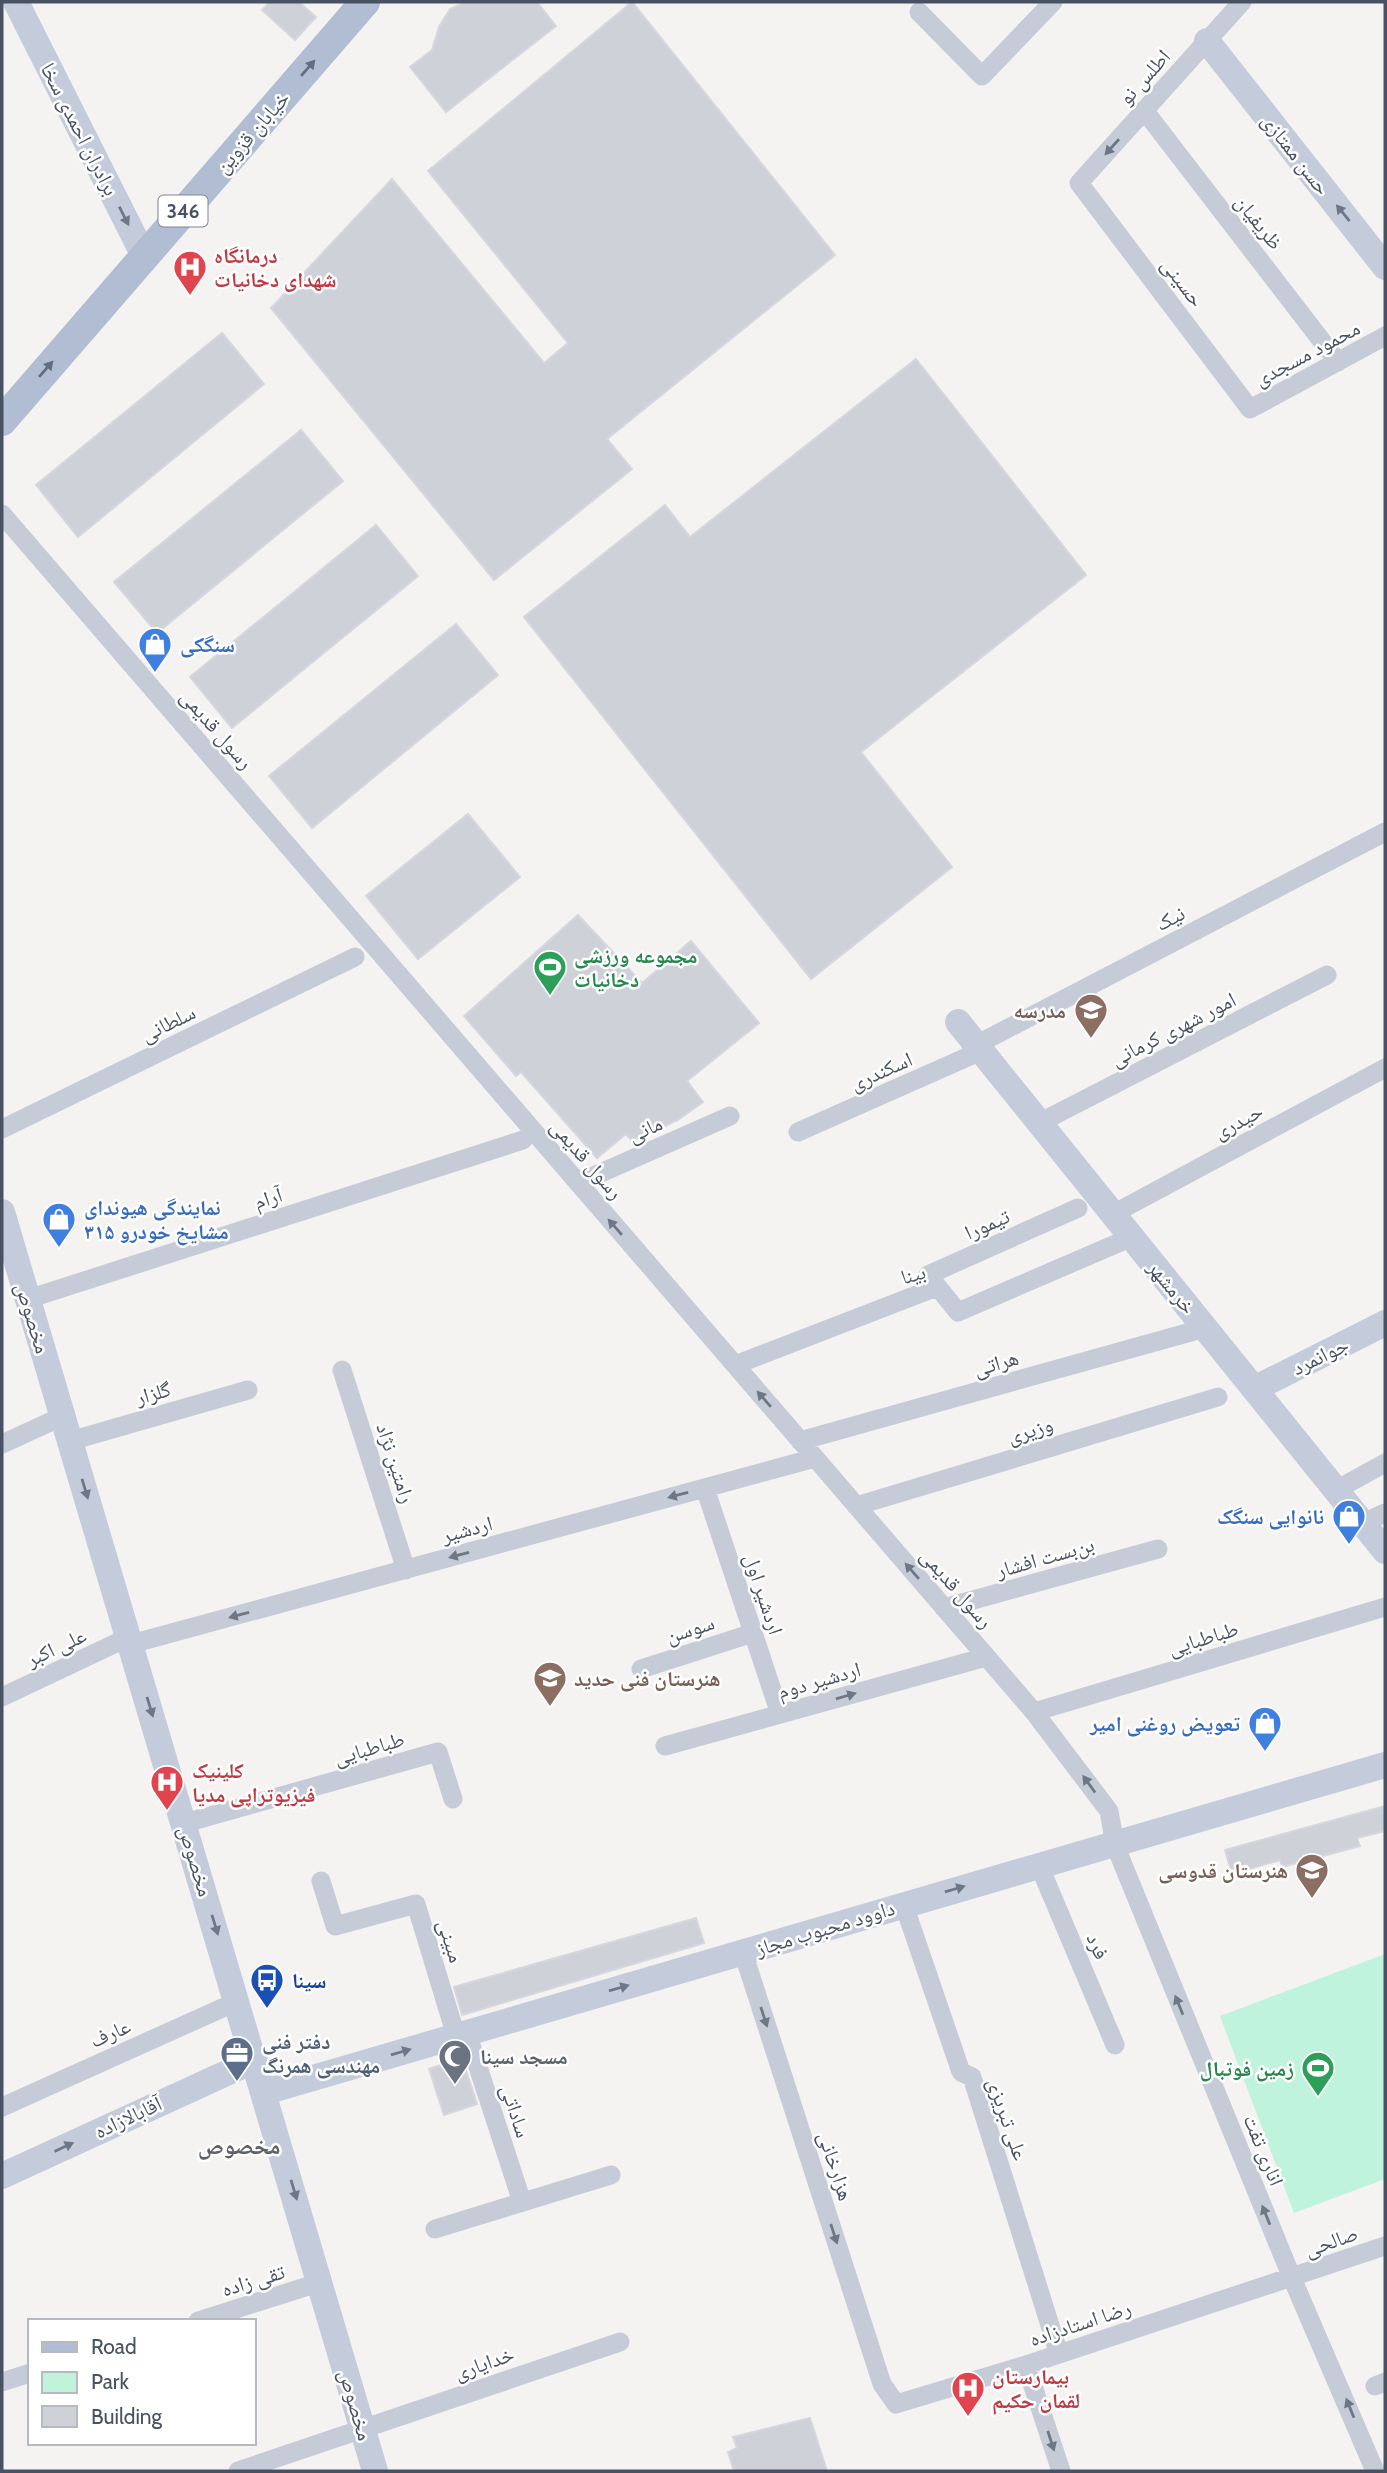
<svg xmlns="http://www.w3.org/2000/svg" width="1387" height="2473" viewBox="0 0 1387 2473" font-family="Cabin,'Noto Naskh Arabic',sans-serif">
<rect width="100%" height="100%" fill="#f5f3f2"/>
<path fill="#c0f3dc" d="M1385,1954v225l-91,34 -74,-197z"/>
<path fill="#ced1d8" stroke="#d6d7de" stroke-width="2" d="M270,2h29l17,15 -21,23 -33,-30z
M466,2h71l19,24 -110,86 -36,-45 22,-17 7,-23 11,-18z
M632,2l203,253 -228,184 25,30 -138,111 -223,-272 121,-129 152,184 24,-20 -140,-172z
M222,333l42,51 -186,153 -42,-52z
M916,359l170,216 -225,177 91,115 -141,112 -287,-362 141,-112 25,32z
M301,430l42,51 -186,152 -43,-51z
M376,525l42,51 -186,152 -42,-51z
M456,624l42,51 -186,153 -43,-52z
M468,814l52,63 -102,82 -52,-63z
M578,915l64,68 49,-42 68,82 -72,58 16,21 -25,18 -46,21 -6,-7 -29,24 -76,-86 -5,4 -52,-60z
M1385,1806v25l-28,7 3,8 -78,21 -2,-7 -48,14 -7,-24z
M696,1918l8,25 -242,72 -8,-28z
M462,2058l15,46 -33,11 -15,-46z
M810,2418l17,53h-93l-6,-19 9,-4 -4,-11z"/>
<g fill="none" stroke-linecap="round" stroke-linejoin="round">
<path stroke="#c6ccd7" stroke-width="19" d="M1242,2l-163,181 171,226 135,-73
M919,12l63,64 71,-74
M1144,110l194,252
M2,514l1032,1198 75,99 6,34 177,433 83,193
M976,1045l409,-213
M1039,1123l288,-148
M2,1129l353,-172
M798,1132l183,-81
M578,1183l152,-67
M1078,1208l-150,67 30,37 174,-75
M1113,1214l272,-146
M28,1299l495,-159
M735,1365l202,-78
M342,1370l64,200
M70,1441l178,-51
M800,1441l405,-113
M2,1444l61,-28
M705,1488l75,226
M1336,1490l49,-27
M856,1506l362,-109
M1363,1523l22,-10
M944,1608l214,-59
M131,1644l684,-186
M641,1669l112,-36
M2,1697l127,-60
M1034,1712l351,-105
M665,1746l321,-89
M185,1823l253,-71 15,47
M1039,1865l76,180
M321,1881l14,45 81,-22 40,132
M904,1905l57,167 11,5 87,277
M743,1952l139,432 14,20 130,-39 359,-119
M467,2033l55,169
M2,2107l236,-106
M435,2229l176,-54
M198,2321l123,-39
M1026,2365l35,106
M2,2382l28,-9
M1375,2386l10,-4
M238,2471l382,-129"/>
<path stroke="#c4ccdc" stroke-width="26" d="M16,2l128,254
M1207,41l178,226
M958,1022l427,529
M2,1212l373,1259
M1254,1389l131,-66
M265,2092l1120,-327
M2,2176l253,-116"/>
<path stroke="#b1bdd2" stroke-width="30" d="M2,421l363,-419"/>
</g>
<defs><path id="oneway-solid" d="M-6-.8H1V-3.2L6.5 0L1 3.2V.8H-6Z" transform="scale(1.75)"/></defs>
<g fill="#626d7e">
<use href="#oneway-solid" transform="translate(308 68) rotate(-49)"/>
<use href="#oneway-solid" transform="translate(46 369) rotate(-49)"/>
</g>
<g fill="#6e7785">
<use href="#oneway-solid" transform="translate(1112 147) rotate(132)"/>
<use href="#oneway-solid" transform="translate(615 1227) rotate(-131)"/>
<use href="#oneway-solid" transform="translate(764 1399) rotate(-131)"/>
<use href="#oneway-solid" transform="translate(678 1495) rotate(165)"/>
<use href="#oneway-solid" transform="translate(459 1555) rotate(165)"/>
<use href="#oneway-solid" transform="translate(912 1571) rotate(-131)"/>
<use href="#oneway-solid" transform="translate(239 1615) rotate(165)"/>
<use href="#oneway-solid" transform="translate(846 1696) rotate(-16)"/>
<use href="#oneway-solid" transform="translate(1089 1784) rotate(-126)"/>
<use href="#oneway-solid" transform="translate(1179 2005) rotate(-112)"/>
<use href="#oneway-solid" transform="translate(764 2017) rotate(72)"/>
<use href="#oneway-solid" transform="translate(1266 2215) rotate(-112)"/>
<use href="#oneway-solid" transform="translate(834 2234) rotate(72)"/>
<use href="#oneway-solid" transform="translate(1350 2408) rotate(-112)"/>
<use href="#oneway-solid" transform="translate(1051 2441) rotate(72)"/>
</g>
<g fill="#6d7787">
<use href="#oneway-solid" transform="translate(1343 213) rotate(-129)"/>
<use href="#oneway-solid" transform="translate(124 216) rotate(63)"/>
<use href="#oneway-solid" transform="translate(85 1489) rotate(73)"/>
<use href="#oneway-solid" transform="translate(150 1707) rotate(73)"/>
<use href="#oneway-solid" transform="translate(955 1889) rotate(-16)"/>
<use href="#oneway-solid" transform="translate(215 1925) rotate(73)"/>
<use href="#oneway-solid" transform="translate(619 1988) rotate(-16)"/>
<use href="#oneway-solid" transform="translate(401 2052) rotate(-16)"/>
<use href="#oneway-solid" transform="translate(64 2147) rotate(-25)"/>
<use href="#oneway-solid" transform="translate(294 2190) rotate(73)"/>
</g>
<defs>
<symbol id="hospital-pin" viewBox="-11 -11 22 30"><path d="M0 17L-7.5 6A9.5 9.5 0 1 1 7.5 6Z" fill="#e0444e" stroke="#fff"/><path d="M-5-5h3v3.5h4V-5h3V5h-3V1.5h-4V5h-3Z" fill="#fff"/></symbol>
<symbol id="shop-pin" viewBox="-11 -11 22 30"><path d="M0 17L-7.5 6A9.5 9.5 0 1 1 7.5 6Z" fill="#3f7fe0" stroke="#fff"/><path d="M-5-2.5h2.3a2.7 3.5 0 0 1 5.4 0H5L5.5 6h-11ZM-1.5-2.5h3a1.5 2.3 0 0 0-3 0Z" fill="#fff"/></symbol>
<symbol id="stadium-pin" viewBox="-11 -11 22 30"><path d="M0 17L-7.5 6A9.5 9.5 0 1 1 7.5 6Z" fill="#2e9e5b" stroke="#fff"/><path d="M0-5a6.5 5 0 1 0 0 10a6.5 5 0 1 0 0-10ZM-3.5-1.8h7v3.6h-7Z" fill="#fff"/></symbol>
<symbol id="school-pin" viewBox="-11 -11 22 30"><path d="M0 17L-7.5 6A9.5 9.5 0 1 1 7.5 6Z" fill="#8d6e63" stroke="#fff"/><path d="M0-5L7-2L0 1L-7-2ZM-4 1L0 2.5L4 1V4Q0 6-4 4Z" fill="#fff"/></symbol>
<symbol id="bus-pin" viewBox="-11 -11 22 30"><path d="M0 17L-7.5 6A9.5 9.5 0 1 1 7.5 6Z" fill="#1a4fb4" stroke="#fff"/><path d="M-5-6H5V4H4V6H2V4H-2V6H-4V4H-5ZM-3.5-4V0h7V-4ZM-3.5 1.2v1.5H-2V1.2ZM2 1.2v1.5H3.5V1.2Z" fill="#fff"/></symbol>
<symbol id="office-pin" viewBox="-11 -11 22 30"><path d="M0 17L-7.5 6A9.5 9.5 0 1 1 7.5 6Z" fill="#5c6f8a" stroke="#fff"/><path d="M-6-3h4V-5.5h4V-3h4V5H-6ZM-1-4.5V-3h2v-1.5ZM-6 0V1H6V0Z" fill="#fff"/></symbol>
<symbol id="mosque-pin" viewBox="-11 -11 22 30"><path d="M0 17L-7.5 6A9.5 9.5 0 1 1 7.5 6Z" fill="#6b7280" stroke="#fff"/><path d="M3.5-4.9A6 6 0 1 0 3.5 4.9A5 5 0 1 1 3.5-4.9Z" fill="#fff"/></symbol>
</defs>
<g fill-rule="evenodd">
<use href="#hospital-pin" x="171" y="248" width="38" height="52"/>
<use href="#shop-pin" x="136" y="625" width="38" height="52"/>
<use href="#stadium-pin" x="531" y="948" width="38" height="52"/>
<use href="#school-pin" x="1072" y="991" width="38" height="52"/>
<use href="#shop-pin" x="40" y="1200" width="38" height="52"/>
<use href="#shop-pin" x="1330" y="1497" width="38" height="52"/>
<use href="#school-pin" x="531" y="1659" width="38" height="52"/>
<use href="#shop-pin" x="1246" y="1704" width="38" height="52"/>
<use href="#hospital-pin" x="148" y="1763" width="38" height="52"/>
<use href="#school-pin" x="1293" y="1851" width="38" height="52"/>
<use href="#bus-pin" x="248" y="1961" width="38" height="52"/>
<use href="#office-pin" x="218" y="2034" width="38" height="52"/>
<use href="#mosque-pin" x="436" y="2037" width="38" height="52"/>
<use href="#stadium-pin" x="1299" y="2049" width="38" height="52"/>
<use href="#hospital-pin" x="949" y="2369" width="38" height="52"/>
</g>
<g text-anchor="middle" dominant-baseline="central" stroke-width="5" stroke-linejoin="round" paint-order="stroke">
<rect fill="#fff" stroke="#7f8691" stroke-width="2" x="158.5" y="195.5" width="49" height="31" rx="5"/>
<g font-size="19" font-weight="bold" fill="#485262">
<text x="183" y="211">346</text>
</g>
<g font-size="21" fill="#485262" stroke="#fff">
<text transform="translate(1144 77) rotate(-48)">اطلس نو</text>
<text transform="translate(80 129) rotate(63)">برادران احمدی سخا</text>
<text transform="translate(252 132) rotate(-49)">خیابان قزوین</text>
<text transform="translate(1296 154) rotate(52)">حسن ممتازی</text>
<text transform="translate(1259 222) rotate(52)">ظریفیان</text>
<text transform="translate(1183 282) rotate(53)">حسینی</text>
<text transform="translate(1307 353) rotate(-28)">محمود مسجدی</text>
<text transform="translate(217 729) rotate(49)">رسول قدیمی</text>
<text transform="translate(1170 918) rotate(-27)">نیک</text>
<text transform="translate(168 1023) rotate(-26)">سلطانی</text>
<text transform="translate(1173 1029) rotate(-27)">امور شهری کرمانی</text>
<text transform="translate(881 1071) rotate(-24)">اسکندری</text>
<text transform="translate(1238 1121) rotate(-28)">حیدری</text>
<text transform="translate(645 1129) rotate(-24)">مانی</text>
<text transform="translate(587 1159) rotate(49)">رسول قدیمی</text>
<text transform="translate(268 1198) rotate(-18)">آرام</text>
<text transform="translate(987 1224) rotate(-24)">تیمورا</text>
<text transform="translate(913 1274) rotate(-16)">بینا</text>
<text transform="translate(1172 1287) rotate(51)">خرمشهر</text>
<text transform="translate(33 1318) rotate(73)">مخصوص</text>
<text transform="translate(1320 1356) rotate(-26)">جوانمرد</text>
<text transform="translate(996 1363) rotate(-16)">هراتی</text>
<text transform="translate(153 1393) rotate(-16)">گلزار</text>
<text transform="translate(1030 1430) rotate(-17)">وزیری</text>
<text transform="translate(396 1463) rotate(72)">رامتین نژاد</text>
<text transform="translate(467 1529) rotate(-15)">اردشیر</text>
<text transform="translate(1045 1557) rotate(-16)">بن‌بست افشار</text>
<text transform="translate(957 1588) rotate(49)">رسول قدیمی</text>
<text transform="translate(764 1594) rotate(72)">اردشیر اول</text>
<text transform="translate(690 1629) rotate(-18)">سوسن</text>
<text transform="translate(1203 1638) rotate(-17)">طباطبایی</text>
<text transform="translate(56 1647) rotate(-25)">علی اکبر</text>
<text transform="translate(819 1680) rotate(-16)">اردشیر دوم</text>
<text transform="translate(369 1748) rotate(-16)">طباطبایی</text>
<text transform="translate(196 1861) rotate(73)">مخصوص</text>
<text transform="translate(825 1928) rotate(-17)">داوود محبوب مجاز</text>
<text transform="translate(451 1941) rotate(73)">مبینی</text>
<text transform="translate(1098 1946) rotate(67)">فرد</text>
<text transform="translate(110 2033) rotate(-24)">عارف</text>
<text transform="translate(516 2111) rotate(72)">ساداتی</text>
<text transform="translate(128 2117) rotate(-25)">آقابالازاده</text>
<text transform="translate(1008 2119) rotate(71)">علی تبریزی</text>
<text transform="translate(1264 2150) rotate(68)">اناری تفت</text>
<text transform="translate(836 2166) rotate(72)">هزارخانی</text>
<text transform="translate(1331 2241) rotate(-19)">صالحی</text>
<text transform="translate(253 2280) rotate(-17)">تقی زاده</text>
<text transform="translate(1080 2323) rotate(-18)">رضا استادزاده</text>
<text transform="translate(484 2363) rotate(-19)">خدایاری</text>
<text transform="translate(356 2405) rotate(74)">مخصوص</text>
</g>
<g font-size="21" font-weight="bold" fill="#be3a42" stroke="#fff" text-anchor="start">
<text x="214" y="255">درمانگاه<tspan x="214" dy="24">شهدای دخانیات</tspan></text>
<text x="192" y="1770">کلینیک<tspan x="192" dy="24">فیزیوتراپی مدیا</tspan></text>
<text x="992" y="2376">بیمارستان<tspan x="992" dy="24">لقمان حکیم</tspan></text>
</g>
<g font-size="21" font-weight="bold" fill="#366cbe" stroke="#fff" text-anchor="start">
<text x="180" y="644">سنگکی</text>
<text x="84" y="1207">نمایندگی هیوندای<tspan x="84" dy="24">۳۱۵ مشایخ خودرو</tspan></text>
<text x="1324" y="1516" text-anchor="end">نانوایی سنگک</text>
<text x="1240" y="1723" text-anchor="end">تعویض روغنی امیر</text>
</g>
<g font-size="21" font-weight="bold" fill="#27864d" stroke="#fff" text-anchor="start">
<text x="574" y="955">مجموعه ورزشی<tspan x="574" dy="24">دخانیات</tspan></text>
<text x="1294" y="2068" text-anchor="end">زمین فوتبال</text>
</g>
<g font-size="21" font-weight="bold" fill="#785e54" stroke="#fff" text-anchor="end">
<text x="1066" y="1010">مدرسه</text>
<text x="574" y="1678" text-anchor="start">هنرستان فنی حدید</text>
<text x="1288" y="1870">هنرستان قدوسی</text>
</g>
<g font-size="21" font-weight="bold" fill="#164399" stroke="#fff" text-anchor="start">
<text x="292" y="1980">سینا</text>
</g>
<g font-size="21" font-weight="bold" fill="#4e5e75" stroke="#fff" text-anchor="start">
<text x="262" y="2041">دفتر فنی<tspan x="262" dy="24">مهندسی همرنگ</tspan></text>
</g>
<g font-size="21" font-weight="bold" fill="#5b616d" stroke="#fff" text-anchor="start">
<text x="480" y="2056">مسجد سینا</text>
</g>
<g font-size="23" font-weight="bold" fill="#5e6168" stroke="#fff">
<text x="239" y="2146">مخصوص</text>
</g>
</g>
<rect width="1387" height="2473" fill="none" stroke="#485262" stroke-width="7"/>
<rect x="28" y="2319" width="228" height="126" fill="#ffffff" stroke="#b6bac0" stroke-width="2"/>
<rect x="42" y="2342" width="35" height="10" fill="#b1bdd2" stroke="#b6bac0" stroke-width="2"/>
<text x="91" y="2354" font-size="21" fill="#485262">Road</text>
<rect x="42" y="2372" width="35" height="21" fill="#c0f3dc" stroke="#b6bac0" stroke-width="2"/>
<text x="91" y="2389" font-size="21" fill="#485262">Park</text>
<rect x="42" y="2406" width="35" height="21" fill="#ced1d8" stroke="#b6bac0" stroke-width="2"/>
<text x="91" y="2424" font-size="21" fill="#485262">Building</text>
</svg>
